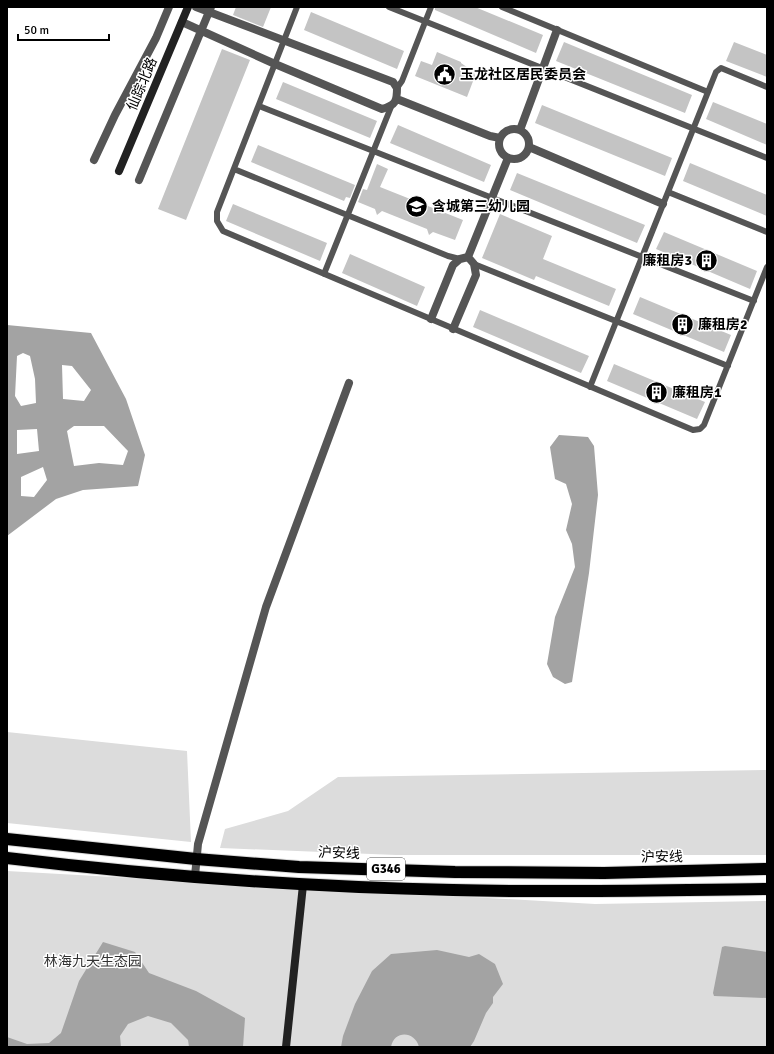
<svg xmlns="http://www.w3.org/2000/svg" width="774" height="1054" viewBox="0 0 774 1054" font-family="Signika,'Noto Sans SC',sans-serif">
<rect width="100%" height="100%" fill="#fff"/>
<path fill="#dcdcdc" d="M7,732l180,19 4,91 -184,-19z
M767,770v85h-371l-176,-7 5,-19 63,-18 50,-34z
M7,871l588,33 172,-3v146h-760z"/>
<path fill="#a3a3a3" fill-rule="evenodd" d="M7,325l84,8 35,66 19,56 -7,31 -55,4 -27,9 -49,37zM23,353l7,3 5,23 1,24 -15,3 -6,-10 2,-40zM62,365l10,1 19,24 -7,11 -21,-2zM74,426h30l24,25 -5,14 -24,-2 -25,3 -7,-35zM37,429l2,22 -22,3v-24zM43,467l4,13 -13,17 -13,-1v-19z
M559,435l29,2 6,9 4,49 -9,78 -17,109 -7,2 -12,-7 -6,-13 8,-47 20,-50 -3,-23 -6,-14 6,-26 -6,-20 -11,-5 -5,-32z
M103,942l32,10 14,21 47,18 49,27 -2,29h-54l-1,-7 -17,-17 -23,-7 -20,8 -8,12 1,11h-114v-10l20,7 22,-1 12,-10 18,-52z
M725,946l42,6v46l-53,-2 -1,-3 9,-46z
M437,950l32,7 10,-3 16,10 8,20 -10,13v6l-7,10 -12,28 -4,6h-51c-4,-16 -25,-17 -28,0h-50l2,-11 12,-32 17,-33 19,-17z"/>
<path fill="#c4c4c4" d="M236,7h35l-8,20 -30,-12z
M435,7h40l68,28 -7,18 -101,-43z
M311,12l93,39 -7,18 -93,-39z
M564,42l128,53 -7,18 -129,-52z
M734,42l33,13v22l-41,-16z
M222,49l28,11 -64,160 -28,-11z
M437,52l24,10v1l13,9 1,4 -8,21 -52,-21 6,-15 11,4z
M283,82l94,39 -7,17 -94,-39z
M713,102l54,22v21l-61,-26z
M542,105l130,53 -7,18 -130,-53z
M398,125l93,40 -7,17 -94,-39z
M258,145l97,40 -5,13 -4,-1 -2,4 -93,-39z
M690,163l77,32v21l-84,-35z
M377,164l11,5 -8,18 83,33 -8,20 -22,-8 -4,3 -2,-6 -45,-18 -5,4 -2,-6 -17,-7 5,-13 4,1z
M517,173l128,52 -8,18 -127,-53z
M233,204l94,39 -7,18 -94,-40z
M500,214l52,22 -9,23 73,30 -7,17 -73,-30 -2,4 -52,-22z
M664,232l93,39 -7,18 -94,-40z
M350,254l75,33 -8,19 -75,-33z
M640,297l91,38 -7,17 -91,-38z
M480,310l109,46 -8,17 -108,-46z
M614,364l91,38 -8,17 -90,-38z"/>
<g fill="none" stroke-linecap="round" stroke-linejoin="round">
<defs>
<path id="highway" d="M7,839l189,20 103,8 156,5 149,1 163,-4
M7,858c148,18 297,29 446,32 105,3 209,0 314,-1"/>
</defs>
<use href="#highway" stroke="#dbdbdb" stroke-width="14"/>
<path stroke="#555" stroke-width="6" d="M297,7l-80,205v9l6,10 470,199 7,-1 4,-4 63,-158
M389,7l378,151
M502,7l206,85
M397,88l5,-7 29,-74
M259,106l495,195
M234,169l214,87 12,3
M668,192l99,40
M474,264l254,102
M324,274l67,-167
M590,387l126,-315 5,-4 46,19"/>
<path stroke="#555" stroke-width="8" d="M182,22l93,42 107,45c14,-4 15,-8 15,-21l-4,-6 -197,-75
M397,99l93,37 10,2
M499 144a15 15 0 1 1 30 0a15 15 0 1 1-30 0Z
M520,130l37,-100
M529,147l134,57
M94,160l21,-45 41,-77 13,-31
M139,180l72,-173
M468,257l40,-99
M431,319l22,-54 7,-6 8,-2 6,7 2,11 -23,54
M195,876l3,-32 68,-237 83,-224"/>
<path stroke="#222" stroke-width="8" d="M119,171l69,-164
M286,1047l17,-162"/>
<use href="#highway" stroke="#000" stroke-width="12"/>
</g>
<defs>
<symbol id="civic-disc" viewBox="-11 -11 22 22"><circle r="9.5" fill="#000" stroke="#fff"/><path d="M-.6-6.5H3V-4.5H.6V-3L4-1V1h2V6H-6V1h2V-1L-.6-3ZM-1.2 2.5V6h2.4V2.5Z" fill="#fff"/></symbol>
<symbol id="school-disc" viewBox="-11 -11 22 22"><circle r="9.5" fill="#000" stroke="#fff"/><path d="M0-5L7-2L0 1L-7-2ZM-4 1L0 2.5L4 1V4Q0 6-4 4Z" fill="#fff"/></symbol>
<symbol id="building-disc" viewBox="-11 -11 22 22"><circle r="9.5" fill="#000" stroke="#fff"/><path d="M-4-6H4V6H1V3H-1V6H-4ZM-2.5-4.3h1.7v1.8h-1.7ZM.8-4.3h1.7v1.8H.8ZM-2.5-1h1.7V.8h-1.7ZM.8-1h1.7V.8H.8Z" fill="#fff"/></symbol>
</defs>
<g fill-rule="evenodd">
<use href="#civic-disc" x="432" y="62" width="25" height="25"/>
<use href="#school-disc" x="404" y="194" width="25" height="25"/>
<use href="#building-disc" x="694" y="248" width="25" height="25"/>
<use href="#building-disc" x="670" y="312" width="25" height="25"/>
<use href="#building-disc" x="644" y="380" width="25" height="25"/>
</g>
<g text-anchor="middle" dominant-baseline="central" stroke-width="3" stroke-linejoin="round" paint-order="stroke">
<rect fill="#fff" stroke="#4c4c4c" stroke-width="1" x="367" y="858" width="38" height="22" rx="3"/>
<g font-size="13" font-weight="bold" fill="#000">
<text x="386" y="869">G346</text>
</g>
<g font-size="14" font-weight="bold" fill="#000" stroke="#fff" text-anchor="start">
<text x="460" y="74">玉龙社区居民委员会</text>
<text x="432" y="206">含城第三幼儿园</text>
<text x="692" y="260" text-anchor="end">廉租房3</text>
<text x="698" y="324">廉租房2</text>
<text x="672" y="392">廉租房1</text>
</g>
<g font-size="14" fill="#000" stroke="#fff">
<text transform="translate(142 84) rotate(-67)">仙踪北路</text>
<text transform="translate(339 853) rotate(2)">沪安线</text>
<text transform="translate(662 857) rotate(-1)">沪安线</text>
</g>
<g font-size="14" fill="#333" stroke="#fff">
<text x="93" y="961">林海九天生态园</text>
</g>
</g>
<rect width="774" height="1054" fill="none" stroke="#000000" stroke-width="16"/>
<path d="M18 34v6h91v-6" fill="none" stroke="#000000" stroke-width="2"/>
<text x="24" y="34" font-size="12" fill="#000000" stroke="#ffffff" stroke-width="3" paint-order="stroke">50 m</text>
</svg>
